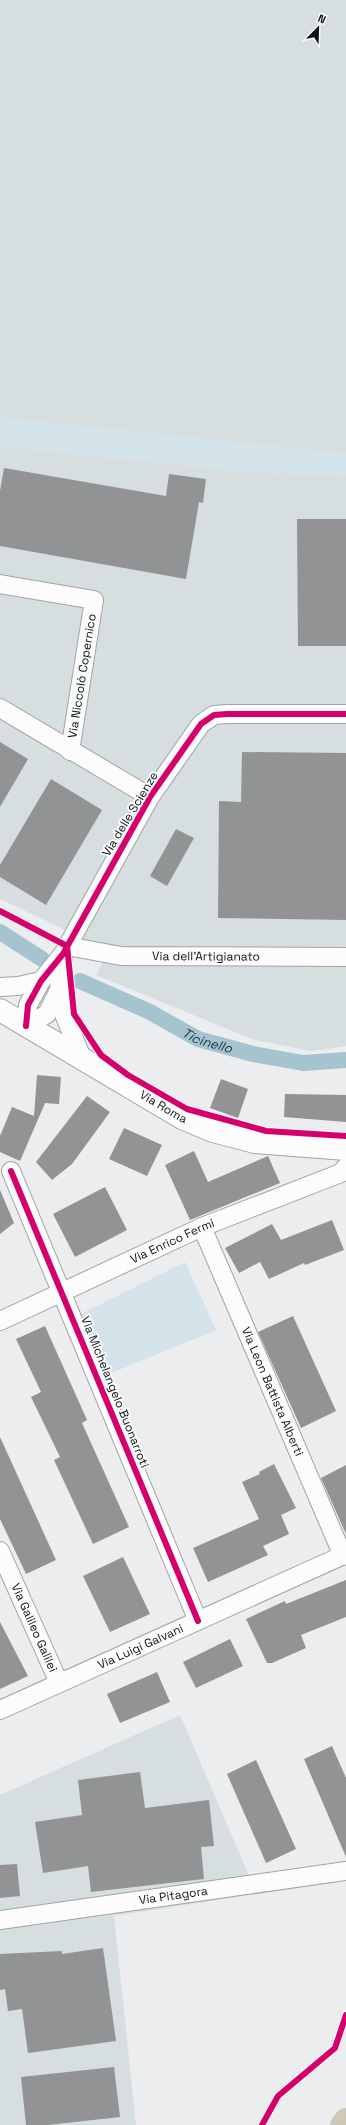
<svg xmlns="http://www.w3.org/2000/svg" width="346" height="2125" viewBox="0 0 346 2125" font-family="'Space Grotesk',sans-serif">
<rect width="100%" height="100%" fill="#ebedee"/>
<path fill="#d6dee0" d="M0,0h346v454l-346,-36z
M0,446l243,25 103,5v570l-35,5 -59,-12 -156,-64 12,-25 -108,-51z
M180,1715l77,179 -143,22 22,209h-136v-330z"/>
<path fill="#d3e3e9" d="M0,418l346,36v22l-103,-5 -243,-25z
M185,1262l31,68 -107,44 -28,-60z"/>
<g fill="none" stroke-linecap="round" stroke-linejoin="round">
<g stroke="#a6c4cf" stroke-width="16">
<path d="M0,932l42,27"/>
<path id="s1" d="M80,981l68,30 50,28 55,15 50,9 43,-3"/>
</g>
</g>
<path fill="#929394" d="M4,468l162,28 3,-22 37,5 -3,24 -4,-1 -13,77 -186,-33v-55z
M297,519h49v127h-48z
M0,742l28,17 -28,48z
M242,752l104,1v167l-128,-2 1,-117 22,1z
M51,779l51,31 -56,95 -46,-28v-12z
M176,829l18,9 -27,48 -17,-10z
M37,1075l24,2 -2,27 -14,-1 -25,58 -20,-9v-16l12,-29 22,9z
M221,1079l27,10 -10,29 -28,-10z
M285,1094l61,1v27l-62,-5z
M87,1096l23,16 -38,52 -20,16 -16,-18z
M124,1128l38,17 -15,31 -38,-17z
M194,1151l14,31 60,-26 12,27 -90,37 -25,-55z
M105,1187l22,43 -52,27 -22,-43z
M0,1190l14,33 -14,11z
M332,1220l12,30 -39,15 -1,-2 -35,16 -9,-17 -21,11 -14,-25 47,-24 9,16z
M293,1316l43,95 -35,17 -43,-96z
M45,1326l42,94 -5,3 47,104 -36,17 -39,-84 6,-3 -29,-60 10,-5 -25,-53z
M0,1437l56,123 -30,14 -26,-55z
M274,1464l22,44 -15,7 8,19 -26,12 5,9 -60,27 -15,-34 66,-29 -17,-37 18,-8 -1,-2z
M346,1465v69l-25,-56z
M123,1557l27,57 -40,18 -27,-56z
M346,1580v37l-45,18 5,13 -34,15h-5l-21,-44 39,-18 1,3z
M0,1622l28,54 -28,13z
M230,1639l13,27 -47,22 -13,-26z
M157,1672l13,30 -50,21 -13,-29z
M332,1746l14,32v79l-42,-98z
M256,1760l40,89 -30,14 -39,-89z
M140,1772l5,36 64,-8 5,46 -13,1 3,32 -113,13 -3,-26 -45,7 -8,-51 47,-7 -4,-35z
M17,1864l3,32 -20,2v-33z
M103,1948l13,93 -88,12 -6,-44 -14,2 -3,-22 -5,1v-36l62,-3v3z
M114,2067l6,50 -72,8h-22l-5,-48z"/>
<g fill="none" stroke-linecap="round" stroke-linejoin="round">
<defs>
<g id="minor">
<path d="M0,584l94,16 -24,151"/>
<path d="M0,708l150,89"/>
<path id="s2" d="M67,946l54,10 225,1"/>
<path d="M0,987l18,-1 23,-5"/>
<path d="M59,990l6,27 18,43"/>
<path d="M26,1026l2,-21 13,-24 22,-27 87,-157 51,-73 13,-9 13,-1h119"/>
<path d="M26,1026l21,-12 12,-24 4,-36"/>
<path d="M11,1171l187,450"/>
<path id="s3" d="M202,1227l141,329"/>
<path id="s4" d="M0,1321l202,-94 139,-54 5,-6"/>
<path id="s5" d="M0,1551l59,132"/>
<path id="s6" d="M0,1710l346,-156"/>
<path id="s7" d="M0,1920l346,-49"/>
</g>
<g id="tertiary">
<path id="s8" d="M0,1010l182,108 31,13 42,11 91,7"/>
</g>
<path id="motorway" d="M342,2125l4,-5"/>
</defs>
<use href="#minor" stroke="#a1a3a4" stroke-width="20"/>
<use href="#tertiary" stroke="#a1a3a4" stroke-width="24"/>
<use href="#motorway" stroke="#c8c9c9" stroke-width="24"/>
<use href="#minor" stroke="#fcfcfc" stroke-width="18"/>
<use href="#tertiary" stroke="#fcfcfc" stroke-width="22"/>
<use href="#motorway" stroke="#cdc8b8" stroke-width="22"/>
<defs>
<path id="cycleway" d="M0,911l67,35 7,68 27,41 27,20 59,34 79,22 80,5
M26,1026l2,-21 13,-24 22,-27 87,-157 51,-73 13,-9 13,-1h119
M11,1171l187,450
M262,2125l16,-29 57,-48 11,-33"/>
</defs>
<use href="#cycleway" stroke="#f8fbfc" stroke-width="8"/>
<use href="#cycleway" stroke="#d6006c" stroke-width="6"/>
</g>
<g text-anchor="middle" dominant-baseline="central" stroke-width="4" stroke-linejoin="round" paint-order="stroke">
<g font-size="12" fill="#101111" stroke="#f8fbfc">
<text transform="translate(82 676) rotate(-81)">Via Niccolò Copernico</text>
<text transform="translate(130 814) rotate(-59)">Via delle Scienze</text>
<text stroke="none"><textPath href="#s2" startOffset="140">Via dell'Artigianato</textPath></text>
<text stroke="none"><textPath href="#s8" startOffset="190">Via Roma</textPath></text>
<text stroke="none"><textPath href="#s4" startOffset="190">Via Enrico Fermi</textPath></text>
<text stroke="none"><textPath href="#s3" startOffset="179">Via Leon Battista Alberti</textPath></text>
<text transform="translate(115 1392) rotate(68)">Via Michelangelo Buonarroti</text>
<text stroke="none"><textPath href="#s5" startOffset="84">Via Galileo Galilei</textPath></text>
<text stroke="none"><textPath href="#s6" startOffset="154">Via Luigi Galvani</textPath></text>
<text stroke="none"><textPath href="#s7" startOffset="175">Via Pitagora</textPath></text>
</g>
<g font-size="13" font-style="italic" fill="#113844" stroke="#f8fbfc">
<text stroke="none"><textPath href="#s1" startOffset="141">Ticinello</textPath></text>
</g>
</g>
<g transform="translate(318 28) rotate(23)" stroke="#f8fbfc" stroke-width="3" paint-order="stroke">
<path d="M0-3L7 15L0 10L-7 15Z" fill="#101111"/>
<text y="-6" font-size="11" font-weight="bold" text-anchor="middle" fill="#101111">N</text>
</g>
</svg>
